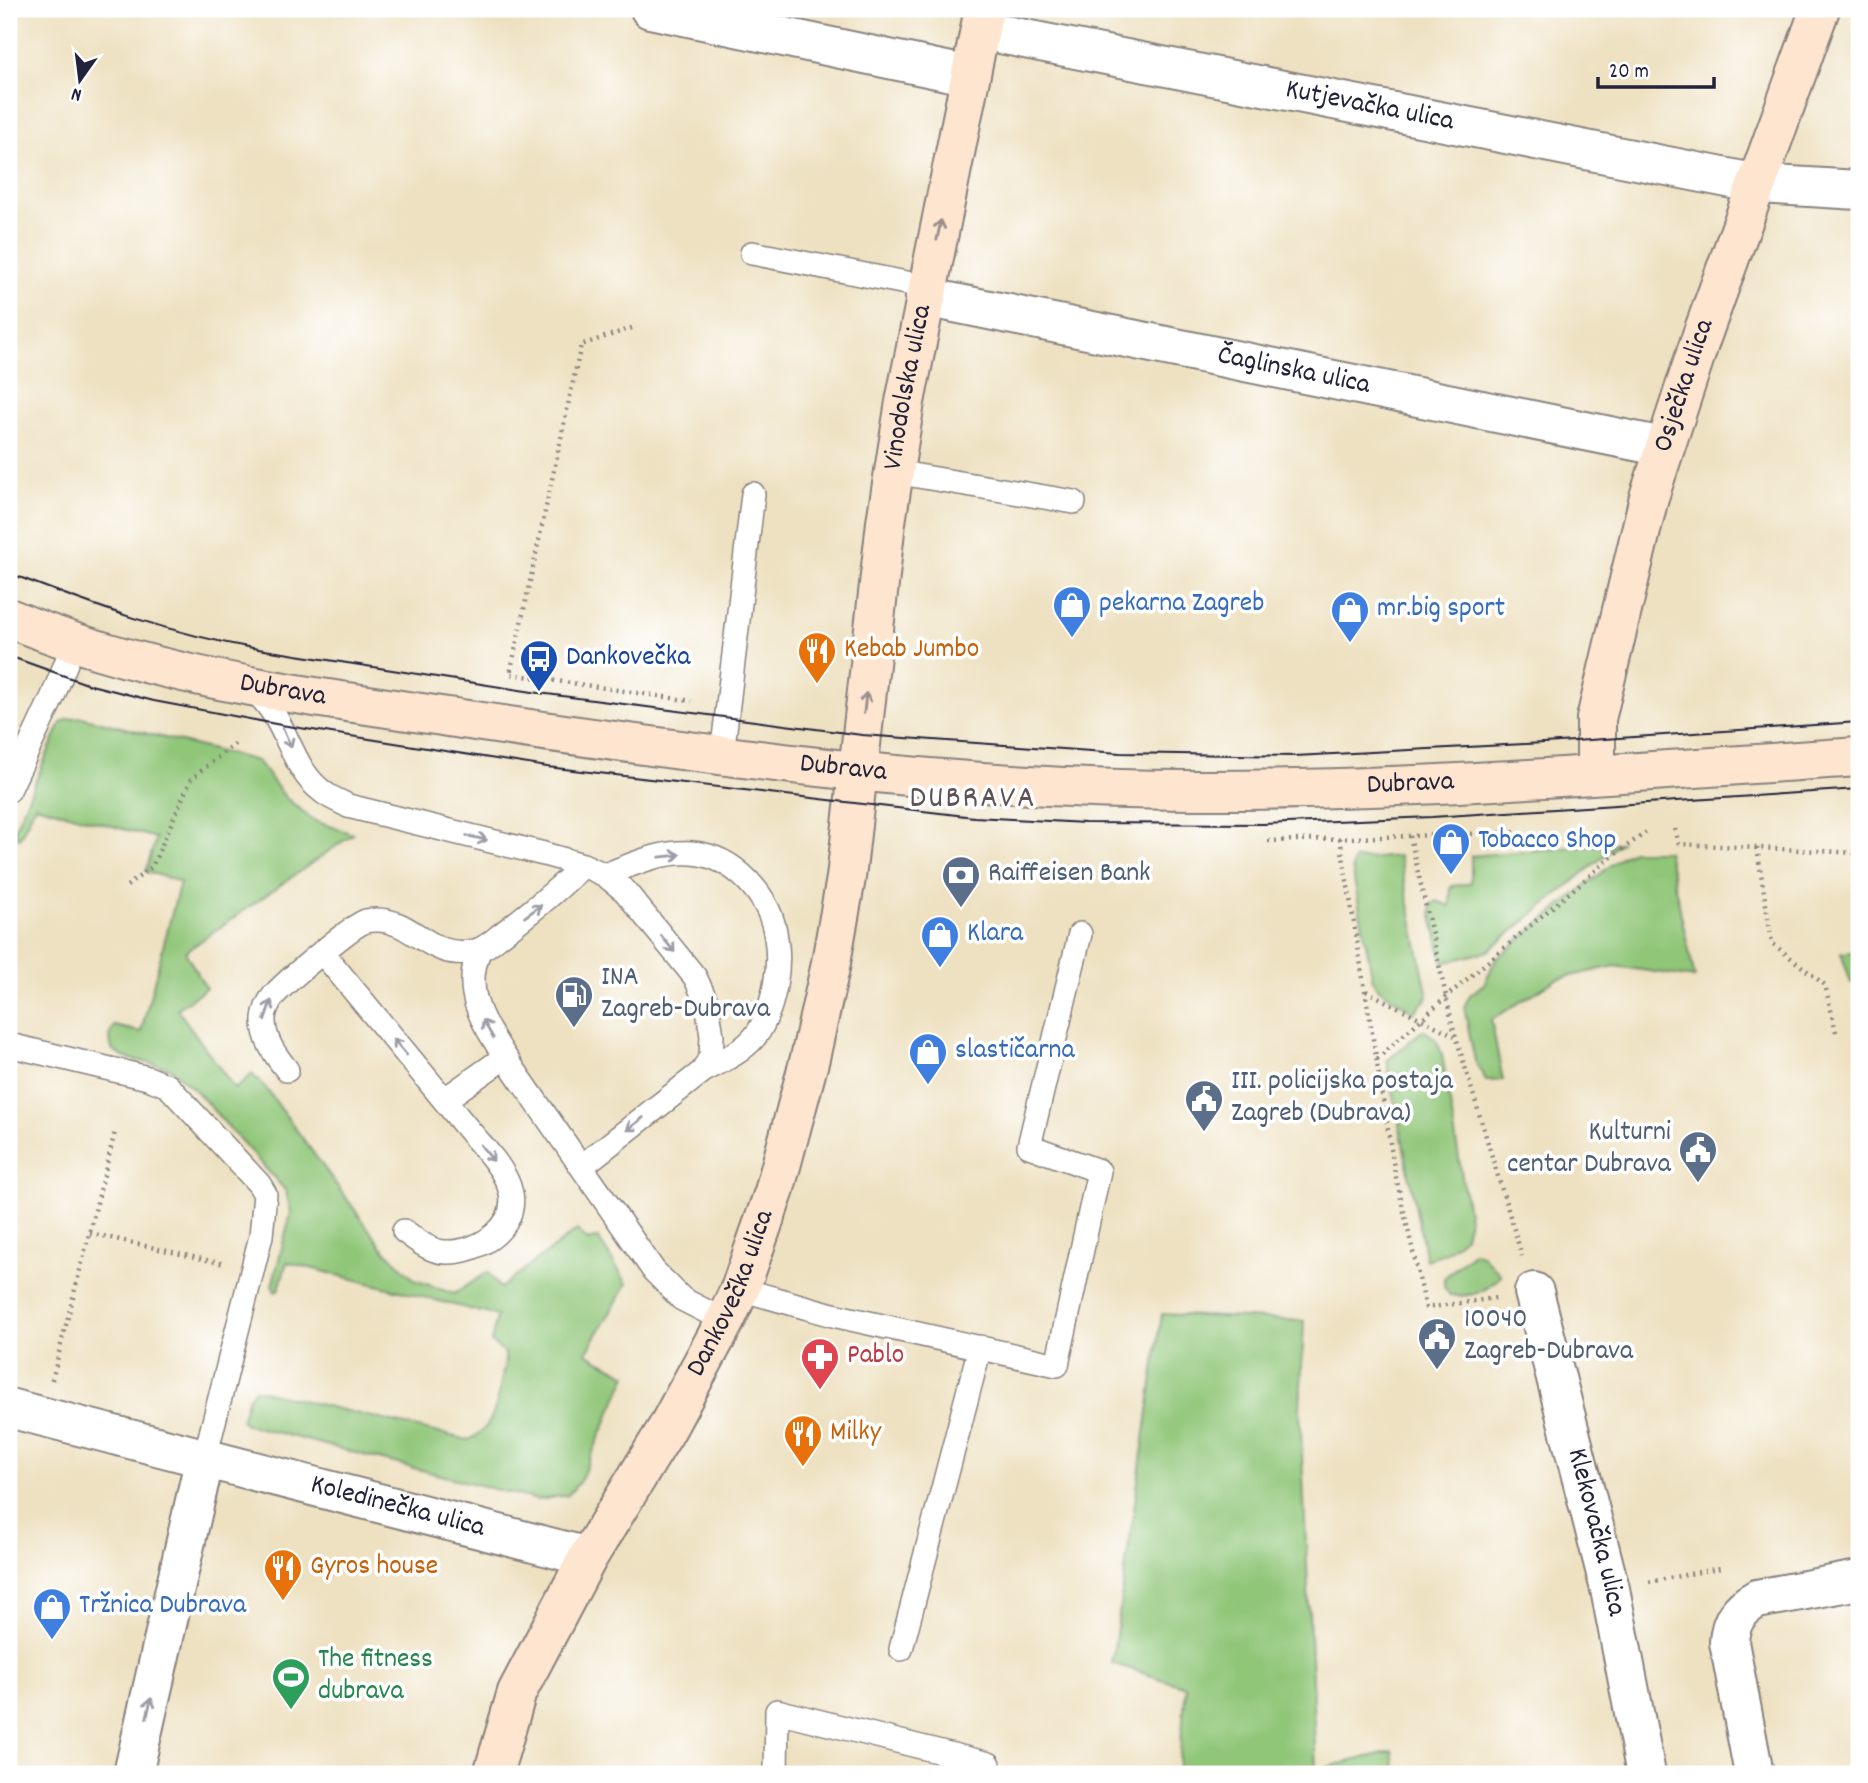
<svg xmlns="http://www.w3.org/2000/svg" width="1868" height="1783" viewBox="0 0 1868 1783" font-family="Dekko,sans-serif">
<rect width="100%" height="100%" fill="#fff"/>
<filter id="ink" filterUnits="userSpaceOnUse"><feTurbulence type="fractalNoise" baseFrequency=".0143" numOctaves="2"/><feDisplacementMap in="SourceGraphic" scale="14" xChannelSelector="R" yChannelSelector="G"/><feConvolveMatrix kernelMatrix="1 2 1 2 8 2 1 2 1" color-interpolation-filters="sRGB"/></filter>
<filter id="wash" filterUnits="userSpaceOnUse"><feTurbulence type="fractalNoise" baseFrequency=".00686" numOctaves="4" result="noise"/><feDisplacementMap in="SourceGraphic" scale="28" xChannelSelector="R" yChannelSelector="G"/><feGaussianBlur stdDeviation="1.57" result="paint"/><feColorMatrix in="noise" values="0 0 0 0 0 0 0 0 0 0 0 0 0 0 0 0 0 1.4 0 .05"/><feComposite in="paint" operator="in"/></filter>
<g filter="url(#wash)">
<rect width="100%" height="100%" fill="#eee1c1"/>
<path fill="#90c678" stroke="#59745a" stroke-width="2" d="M81,717l176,44 29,37 29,23 38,13 -168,118 21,36 -29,21 58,80 17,-15 13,13 117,160 33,33 39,14 34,-22 12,16 77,-58 11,11 10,-3 29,46 -41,69 41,22 -47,106 -12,14 -31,5 -289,-75 -7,-5 7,-22 7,-9 213,51c31,-13 30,-47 37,-78v-9l-14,-11 6,-26 -210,-54 -8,27 -4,3 -3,-6 19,-73 -5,-22 -88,-98 -28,-25 -47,-11 -11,-8 -3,-13 5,-10 27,6 39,-150 -34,-11 10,-33 -121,-33 -14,31 -3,2 -3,-4v-6l46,-105 7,-4z
M1620,843l-132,108 -45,12 -12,-52 1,-7 5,-3 13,5 1,-20 20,-3v-27z
M1633,851h34l28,127 -80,-12 -58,13 -66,41 12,60 -17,1 -11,-20 -11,-54 6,-12 15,-12 10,-23 127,-104z
M1399,856l29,141 -14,15 -35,-23 -6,-9 -21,-112 2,-8z
M1859,951v31l-8,1 -10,-30z
M1423,1030l13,9 6,16 27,164 -4,17 -18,16 -21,8 -39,-199z
M1474,1252l8,3 19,20c-14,17 -30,23 -51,20l-6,-8v-9z
M1162,1314l142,7 -4,87 16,362 76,-19 4,23h-218l8,-87 -74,-24z"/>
</g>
<g filter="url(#ink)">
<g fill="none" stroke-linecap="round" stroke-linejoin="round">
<defs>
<path id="lane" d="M752,253l175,34
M894,472l180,30
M251,689c36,25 37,78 72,103 7,6 17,9 25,14l196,48 39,11 22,10 20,16 70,86 12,26 5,33 -1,20 -8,15 -121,95
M722,755l31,-261
M9,790l44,-94 21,-53
M605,875c28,-11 56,-24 87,-22 43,3 79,44 84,85 5,29 -2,68 -17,93 -13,20 -36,29 -56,40
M479,951c-17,42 4,71 26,106l149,214 28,28 43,22
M322,952c47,57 94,113 140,170 15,19 38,40 47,64 14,38 -28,67 -63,66 -16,0 -29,-12 -42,-21
M9,1045l139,33 20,8 91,98 6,10 -4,42 -56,221
M287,1070c-12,-15 -24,-31 -23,-52 1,-9 5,-17 11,-24 12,-13 77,-69 91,-73 3,-1 7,-1 11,-1 37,0 53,41 98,31 10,-2 19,-11 27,-17 29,-22 55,-43 81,-69
M444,1100l61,-43
M740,1289l93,26 224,50 42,-194 -70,-25 51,-212
M901,1649l79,-302
M776,1774l1,-63 212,53 -1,10"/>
<g id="street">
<path d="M650,9l320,67"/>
<path id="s1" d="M980,30l778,154 101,6"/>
<path id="s2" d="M925,297l739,150"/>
<path id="s3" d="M1534,1292l76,297 36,185"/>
<path id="s4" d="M9,1408l579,149"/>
<path d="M133,1774l72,-317"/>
<path d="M1754,1774l-25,-132c1,-21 10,-33 28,-43l102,-19"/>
</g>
<g id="secondary">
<path id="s5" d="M9,618c148,62 309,79 466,103 238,35 478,69 719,69 222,1 444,-19 665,-33"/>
<path id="s6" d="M1596,773v-54l53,-222 52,-159 119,-329"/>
<path id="s7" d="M493,1774l24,-82 71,-135 78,-127 59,-109 15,-32 34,-97 36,-134 20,-90 16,-90 40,-356 19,-120 79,-393"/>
</g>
</defs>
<use href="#lane" stroke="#88827e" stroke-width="26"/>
<use href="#street" stroke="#88827e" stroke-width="42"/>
<use href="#secondary" stroke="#88827e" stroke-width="42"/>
<path stroke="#88827e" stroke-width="4.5" stroke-dasharray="2 5" stroke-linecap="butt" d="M632,328l-51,17 -71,329 182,27
M1675,829l4,15 180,9
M1410,836l43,191 69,229
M1340,838l55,335 31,135 70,-10
M1268,841l251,-9
M1757,848l15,95 53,42 12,51
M127,886l25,-19 39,-88 46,-37
M1366,991l89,45
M1377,1059l69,-62 168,-142 34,-24
M90,1233l134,31
M52,1380l63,-248
M1649,1582l71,-14"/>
<use href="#lane" stroke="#fff" stroke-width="23"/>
<use href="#street" stroke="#fff" stroke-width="38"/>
<use href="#secondary" stroke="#fde5d0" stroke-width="38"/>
<path stroke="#22223b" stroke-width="2" d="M9,573c82,32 162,61 249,76l281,44 323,42 258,18 175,3 249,-13 315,-21
M9,656l78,28 67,17 127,24 266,42 427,50 111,6 178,1 169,-7 427,-28"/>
</g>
<defs><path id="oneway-shaft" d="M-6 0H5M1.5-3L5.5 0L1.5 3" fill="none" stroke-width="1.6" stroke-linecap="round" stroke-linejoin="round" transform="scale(1.75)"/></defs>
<g stroke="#9a8d8d">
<use href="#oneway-shaft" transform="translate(939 230) rotate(-78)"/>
<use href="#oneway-shaft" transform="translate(865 703) rotate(-84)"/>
</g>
<g stroke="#9c9ca7">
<use href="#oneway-shaft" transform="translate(287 738) rotate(65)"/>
<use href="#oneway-shaft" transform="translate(477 838) rotate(13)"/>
<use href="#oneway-shaft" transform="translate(670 856) rotate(-6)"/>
<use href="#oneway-shaft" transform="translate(533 911) rotate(-36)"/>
<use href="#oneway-shaft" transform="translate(668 944) rotate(51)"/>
<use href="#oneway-shaft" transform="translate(268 1010) rotate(-71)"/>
<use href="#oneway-shaft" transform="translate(488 1029) rotate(-120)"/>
<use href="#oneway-shaft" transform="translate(400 1047) rotate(-130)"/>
<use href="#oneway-shaft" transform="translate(635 1124) rotate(142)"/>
<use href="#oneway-shaft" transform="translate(487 1153) rotate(51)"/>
<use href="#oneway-shaft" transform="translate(149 1708) rotate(-77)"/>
</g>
</g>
<defs>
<symbol id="shop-pin" viewBox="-11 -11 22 30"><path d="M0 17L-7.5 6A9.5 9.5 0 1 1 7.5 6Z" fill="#3f7fe0" stroke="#fff"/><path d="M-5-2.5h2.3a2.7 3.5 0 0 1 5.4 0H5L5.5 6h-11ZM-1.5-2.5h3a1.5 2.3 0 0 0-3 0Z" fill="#fff"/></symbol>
<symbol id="restaurant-pin" viewBox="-11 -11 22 30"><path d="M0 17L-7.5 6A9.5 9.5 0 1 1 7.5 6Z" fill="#e8710a" stroke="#fff"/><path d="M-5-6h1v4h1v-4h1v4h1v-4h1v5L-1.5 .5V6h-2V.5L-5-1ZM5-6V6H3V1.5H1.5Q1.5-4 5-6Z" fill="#fff"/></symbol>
<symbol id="bus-pin" viewBox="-11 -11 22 30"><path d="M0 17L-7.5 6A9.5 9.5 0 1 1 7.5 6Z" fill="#1a4fb4" stroke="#fff"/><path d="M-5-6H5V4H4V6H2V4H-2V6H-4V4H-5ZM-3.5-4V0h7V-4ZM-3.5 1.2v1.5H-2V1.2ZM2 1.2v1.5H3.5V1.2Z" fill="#fff"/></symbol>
<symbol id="bank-pin" viewBox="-11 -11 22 30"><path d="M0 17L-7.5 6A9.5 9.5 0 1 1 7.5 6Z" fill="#5c6f8a" stroke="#fff"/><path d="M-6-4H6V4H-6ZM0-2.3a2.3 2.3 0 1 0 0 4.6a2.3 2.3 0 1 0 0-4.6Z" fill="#fff"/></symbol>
<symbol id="fuel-pin" viewBox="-11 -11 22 30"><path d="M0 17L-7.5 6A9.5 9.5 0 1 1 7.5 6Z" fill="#5c6f8a" stroke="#fff"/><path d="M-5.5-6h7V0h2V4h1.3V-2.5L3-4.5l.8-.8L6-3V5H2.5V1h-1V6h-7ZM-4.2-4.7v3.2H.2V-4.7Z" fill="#fff"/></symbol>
<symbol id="civic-pin" viewBox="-11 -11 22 30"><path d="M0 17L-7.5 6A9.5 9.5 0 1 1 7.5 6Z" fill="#5c6f8a" stroke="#fff"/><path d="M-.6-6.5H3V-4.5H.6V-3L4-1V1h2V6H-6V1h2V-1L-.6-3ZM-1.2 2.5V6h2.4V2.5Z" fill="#fff"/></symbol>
<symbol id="pharmacy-pin" viewBox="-11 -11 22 30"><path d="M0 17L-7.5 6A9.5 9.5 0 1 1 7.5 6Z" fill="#e0444e" stroke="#fff"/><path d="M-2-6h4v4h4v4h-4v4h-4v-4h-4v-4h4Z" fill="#fff"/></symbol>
<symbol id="stadium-pin" viewBox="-11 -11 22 30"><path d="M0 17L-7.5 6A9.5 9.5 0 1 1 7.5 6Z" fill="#2e9e5b" stroke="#fff"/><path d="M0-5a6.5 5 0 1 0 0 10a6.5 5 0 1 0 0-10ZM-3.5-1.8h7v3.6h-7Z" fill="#fff"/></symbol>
</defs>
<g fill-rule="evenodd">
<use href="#shop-pin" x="1050" y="583" width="44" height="60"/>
<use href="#shop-pin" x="1328" y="588" width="44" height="60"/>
<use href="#restaurant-pin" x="795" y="629" width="44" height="60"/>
<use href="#bus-pin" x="517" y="637" width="44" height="60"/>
<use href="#shop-pin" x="1429" y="820" width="44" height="60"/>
<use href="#bank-pin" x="939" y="853" width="44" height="60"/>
<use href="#shop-pin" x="918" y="913" width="44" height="60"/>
<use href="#fuel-pin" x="552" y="973" width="44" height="60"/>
<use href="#shop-pin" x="906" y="1030" width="44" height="60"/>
<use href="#civic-pin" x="1182" y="1077" width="44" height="60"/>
<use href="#civic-pin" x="1676" y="1128" width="44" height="60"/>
<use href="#civic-pin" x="1415" y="1315" width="44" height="60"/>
<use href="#pharmacy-pin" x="798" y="1335" width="44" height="60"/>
<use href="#restaurant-pin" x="781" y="1412" width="44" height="60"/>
<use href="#restaurant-pin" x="261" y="1546" width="44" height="60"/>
<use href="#shop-pin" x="30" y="1585" width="44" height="60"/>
<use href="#stadium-pin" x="269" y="1655" width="44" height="60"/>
</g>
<g text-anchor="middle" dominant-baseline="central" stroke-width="7" stroke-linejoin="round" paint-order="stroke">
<g font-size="28" fill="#22223b" stroke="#fff">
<text stroke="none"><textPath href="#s1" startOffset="397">Kutjevačka ulica</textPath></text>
<text stroke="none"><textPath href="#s2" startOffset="376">Čaglinska ulica</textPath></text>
<text stroke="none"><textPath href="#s6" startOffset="399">Osječka ulica</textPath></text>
<text stroke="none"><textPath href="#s7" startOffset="1466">Vinodolska ulica</textPath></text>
<text stroke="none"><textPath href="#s5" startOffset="284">Dubrava</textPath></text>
<text stroke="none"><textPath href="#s5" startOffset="850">Dubrava</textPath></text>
<text stroke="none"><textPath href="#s5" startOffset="1418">Dubrava</textPath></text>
<text stroke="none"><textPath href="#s7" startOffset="539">Dankovečka ulica</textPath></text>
<text stroke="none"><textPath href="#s4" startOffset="401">Koledinečka ulica</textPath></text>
<text stroke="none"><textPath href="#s3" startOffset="248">Klekovačka ulica</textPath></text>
</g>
<g font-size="28" fill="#366cbe" stroke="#fff" text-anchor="start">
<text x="1099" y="605">pekarna Zagreb</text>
<text x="1377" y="610">mr.big sport</text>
<text x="1478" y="842">Tobacco Shop</text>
<text x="967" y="935">Klara</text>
<text x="955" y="1052">slastičarna</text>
<text x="79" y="1607">Tržnica Dubrava</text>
</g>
<g font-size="28" fill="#c56008" stroke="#fff" text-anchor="start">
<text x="844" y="651">Kebab Jumbo</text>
<text x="830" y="1434">Milky</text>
<text x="310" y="1568">Gyros house</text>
</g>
<g font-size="28" fill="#164399" stroke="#fff" text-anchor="start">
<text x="566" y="659">Dankovečka</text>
</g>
<g font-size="28" fill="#4e5e75" stroke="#fff" text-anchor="start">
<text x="988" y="875">Raiffeisen Bank</text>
<text x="601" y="979">INA<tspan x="601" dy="32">Zagreb-Dubrava</tspan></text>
<text x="1231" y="1083">III. policijska postaja<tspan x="1231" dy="32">Zagreb (Dubrava)</tspan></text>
<text x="1671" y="1134" text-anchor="end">Kulturni<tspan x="1671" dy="32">centar Dubrava</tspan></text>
<text x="1464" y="1321">10040<tspan x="1464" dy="32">Zagreb-Dubrava</tspan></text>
</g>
<g font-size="28" fill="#be3a42" stroke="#fff" text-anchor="start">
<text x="847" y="1357">Pablo</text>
</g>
<g font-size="28" fill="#27864d" stroke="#fff" text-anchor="start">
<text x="318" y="1661">The fitness<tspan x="318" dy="32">dubrava</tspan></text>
</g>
<g font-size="32" letter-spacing="2" fill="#605356" stroke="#fff">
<text x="973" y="800">DUBRAVA</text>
</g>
</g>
<rect width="1868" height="1783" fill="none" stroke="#fff" stroke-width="35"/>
<g transform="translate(80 80) rotate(194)" stroke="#ffffff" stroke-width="5" paint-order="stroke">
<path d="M0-5L12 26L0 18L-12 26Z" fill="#22223b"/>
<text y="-10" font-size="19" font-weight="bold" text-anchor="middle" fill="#22223b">N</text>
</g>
<path d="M1598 77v10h116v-10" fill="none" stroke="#22223b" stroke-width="3.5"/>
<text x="1609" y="77" font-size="21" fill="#22223b" stroke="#ffffff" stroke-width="5" paint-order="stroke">20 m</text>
</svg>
